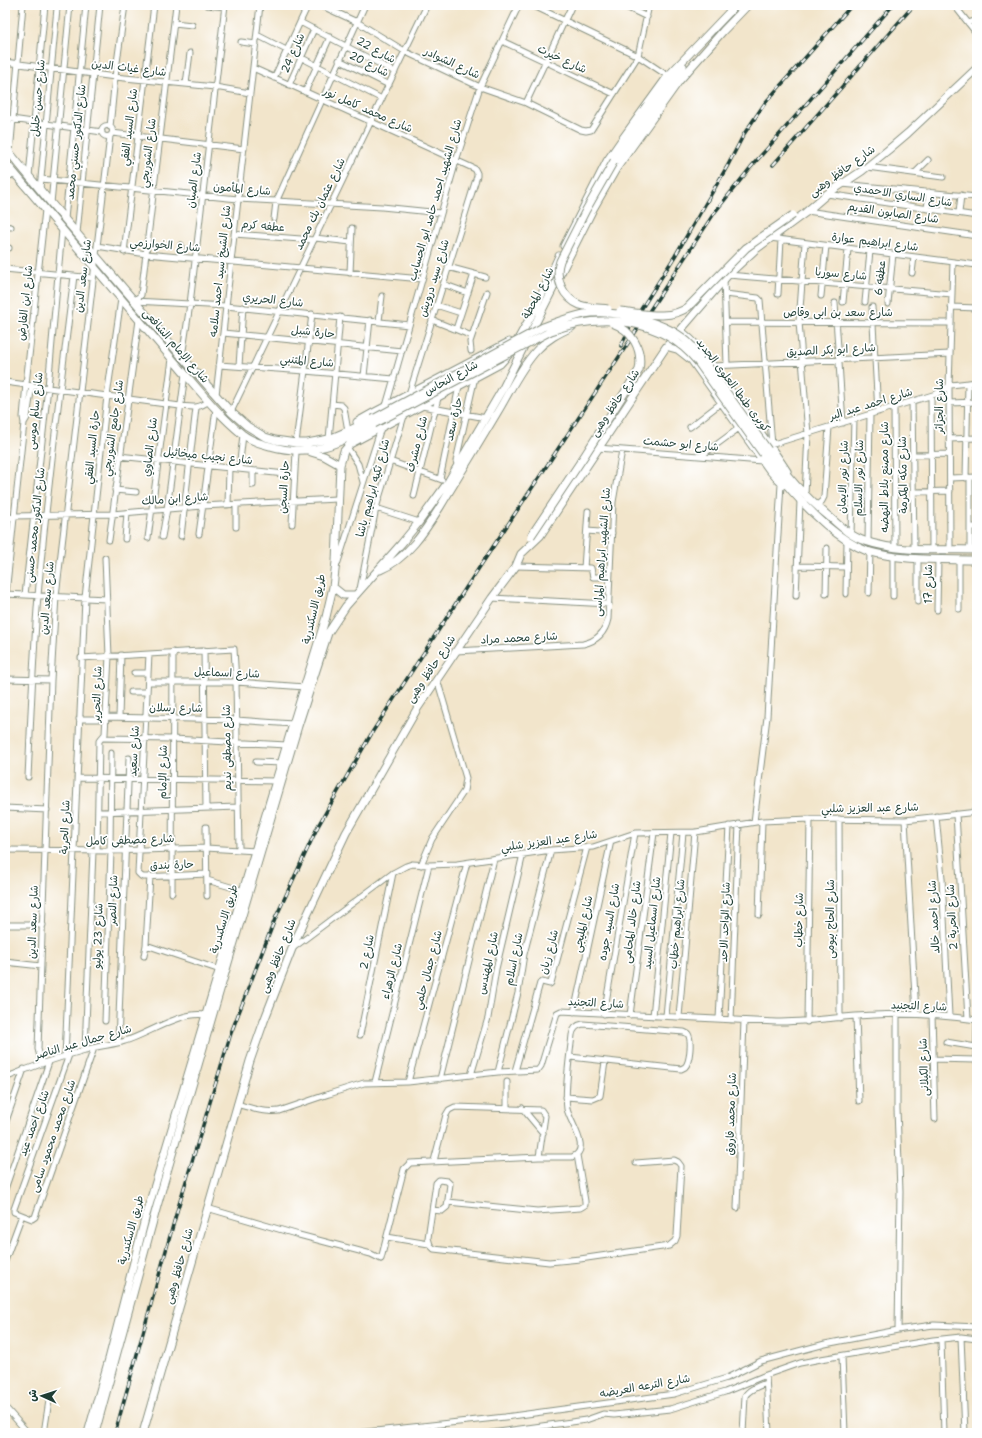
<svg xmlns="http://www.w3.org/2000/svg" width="982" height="1438" viewBox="0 0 982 1438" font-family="'Shantell Sans','Playpen Sans Arabic',sans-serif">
<rect width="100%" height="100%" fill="#fff"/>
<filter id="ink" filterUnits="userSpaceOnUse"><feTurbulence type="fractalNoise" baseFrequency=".025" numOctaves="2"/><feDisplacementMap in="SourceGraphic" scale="8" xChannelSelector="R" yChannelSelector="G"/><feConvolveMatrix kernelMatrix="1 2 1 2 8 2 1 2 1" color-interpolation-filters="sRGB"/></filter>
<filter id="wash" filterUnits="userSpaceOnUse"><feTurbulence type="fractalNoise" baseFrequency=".012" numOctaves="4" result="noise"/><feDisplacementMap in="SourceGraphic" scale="16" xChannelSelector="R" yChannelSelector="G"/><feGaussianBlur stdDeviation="0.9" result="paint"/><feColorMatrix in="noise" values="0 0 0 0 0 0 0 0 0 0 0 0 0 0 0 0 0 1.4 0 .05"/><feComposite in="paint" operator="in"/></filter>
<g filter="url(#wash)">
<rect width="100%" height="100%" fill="#f2e5cb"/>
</g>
<g filter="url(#ink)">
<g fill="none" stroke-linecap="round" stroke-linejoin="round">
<defs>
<path id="minor" d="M207,5l18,2
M320,5l37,17 49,30 74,35 46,16 55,27 5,1 5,-1 47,-74 11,-51
M532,5l106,51 30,20
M622,5l25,12
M954,5l23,29
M300,22l95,50
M174,23l18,2
M968,23l9,-3
M257,35l125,64
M502,41l112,53
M241,42l15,2
M339,60l50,25
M5,62l110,15 100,10 35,6
M253,68l222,101 2,4v3l-68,218
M274,78l34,-73
M186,84l4,-31
M289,85l25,-56
M305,92l25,-55
M526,103l46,-98
M5,118l97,14
M101.5 131a5.5 5.5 0 1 1 11 0a5.5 5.5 0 1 1-11 0Z
M110,127l5,-50 10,-72
M112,133l132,16
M10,153l13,-148
M867,167l76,10
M915,173l13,-13
M5,175l12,1
M29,176l16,-171
M41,179l197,20 144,8 59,6
M842,184l135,13
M40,189l17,-181
M827,194l150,22
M51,203l19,-198
M5,206h1
M927,209l2,-17
M807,211l170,25
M944,211l1,-17
M959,213l2,-18
M65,219l21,-214
M274,219l2,-17 89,-197
M5,226l6,1
M77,233l23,-228
M234,234l80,6
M315,238l36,4
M770,238l207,27
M97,246l49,8 276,25
M5,248h4
M124,252l30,-247
M180,257l1,-12
M448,267l37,10
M5,269l88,9
M350,273l2,-45
M912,273l2,-16
M728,275l224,19
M724,279l3,86
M443,284l25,9
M725,294l33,4 2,2 12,145
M778,294l3,-54
M821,296l5,-50
M134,301l7,-6 35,-290
M135,301l91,5 183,19
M843,302l5,-53
M865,302l5,-51
M835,303l8,120
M888,304l5,-50
M436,305l25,8
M872,307l6,105
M951,307l26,1
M432,320l40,16
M379,321l3,-25
M726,322l225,1
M456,329l18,-55
M681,330c20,14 34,38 49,58 19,28 40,55 58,83
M223,333l179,18
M666,347l11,3 14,11 78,110 8,9 6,6
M471,351l-1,-9 17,-50
M182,357l8,-53 35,-299
M219,365l86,6 89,8
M239,366l4,-59
M713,366l237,-12
M364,376l6,-56
M5,382l175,24c13,1 18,3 29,-5
M216,395l44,-390
M931,396l1,153
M912,401l2,147
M949,403l28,-1
M332,404l9,1 3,3 4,23
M386,406l70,-245 24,-74 39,-82
M422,406l64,12
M894,407l1,140
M231,412l196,-407
M24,423l3,-5 5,-33
M690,427l31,-24
M329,439l11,-122
M949,439l28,-1
M296,443l16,-129
M770,445l166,-51 15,-9 26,-3
M347,447l11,17 5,18
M598,448l164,13
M913,455l36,-1
M119,456l175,19
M701,456l38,-28
M390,461l52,19
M458,466l-2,-5 19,-84
M239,469l4,-34
M950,478l27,-1
M966,478l2,-95
M440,479l19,-93
M253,485v-14
M115,490l21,2
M913,492l37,-1
M805,495l3,-61 -9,-112 6,-79
M414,496l24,-98
M228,505l1,-37
M816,506l6,-5 2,-4 5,-70
M376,508l43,14
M5,518l10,-2 97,-2 90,-8 135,-7
M292,524l4,-72
M236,527v-22
M970,527h7
M587,531l25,2
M199,534l17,-125
M851,535l3,-116
M181,536l15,-128
M162,537l5,-28 18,-135
M148,538l24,-179
M125,539l2,-26
M109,540l30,-220
M868,542l2,-128
M950,549l-1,-163 4,-124
M970,550v-72
M918,559v43
M338,562l43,-134
M516,566l75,2 2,9h16
M797,566l49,1
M584,568l4,-57
M360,589l16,-81 28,-92
M869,593l1,-42
M5,594l101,5
M826,594l1,-46
M846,594l1,-53
M25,595l23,-208 14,-157
M796,596l4,-95
M893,596v-40
M492,598l117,6
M959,609v-49
M937,610l1,-51
M5,613l1,-19 18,-171 -1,-6 3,-33 19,-174
M204,650l2,158
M456,651l127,-7c14,-3 22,-11 25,-25l5,-117 9,-52
M149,654l-11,219 3,3 2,1 64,-3
M81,658l153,-9 2,33 3,167
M134,673h14
M5,679l46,1
M148,682h88l69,5
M131,692h16
M107,717l129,3 57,4
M119,717l2,-62
M79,719h27
M103,738l70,1 114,6
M256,762l26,1
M28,777c3,-61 5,-121 10,-181 9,-107 23,-213 36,-320
M77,778l199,3
M5,808l42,2
M98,812l140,-5
M956,814l12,205
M936,816l6,62 7,138
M839,819l1,199
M905,820l11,194
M754,822l13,-105 14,-233
M206,827l1,69
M5,850l105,1 96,-3 50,3
M97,851l2,-110 6,-7 4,-78 -4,-98
M110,851l1,-98
M421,865l11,-26 32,-48 2,-13 -29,-99
M207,880l37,11
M172,893l1,-241
M759,915l3,-94
M5,925h38
M146,945l74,25
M293,948l100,-75 13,-7 6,-2 17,1 28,-1 94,-14 42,-3 42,-14 61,-1 66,-11 48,-2 95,1 72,-8
M144,956l2,-11 4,-69
M5,962l36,4
M574,1012l37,-171
M604,1014l31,-181
M897,1014v95l3,82 -2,139
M630,1015l24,-182
M932,1015l3,104
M653,1016l18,-183
M666,1016l17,-183
M856,1016l3,85
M679,1017l16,-185
M719,1019l10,-193
M731,1020l8,-196
M977,1020l-1,40h1
M105,1021l6,-170
M807,1022l3,-203
M360,1035l33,-162
M946,1042l30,5
M118,1043l11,-285
M85,1050l8,-199
M69,1055l-55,154v3l18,7 3,-2 59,-169
M65,1057l20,-459 22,-202 14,-97
M933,1059l43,1
M42,1064l-4,-15 13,-369 5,-84 54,-460
M515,1071l25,-88 2,-1 8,2 1,-1 36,-136
M498,1072l20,-79 6,-39 27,-104
M471,1075l17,-57 8,-49 27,-115
M5,1078c28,-12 58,-22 87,-30 11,-3 22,-3 33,-7 24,-7 59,-33 84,-25
M440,1079l54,-220
M375,1082l54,-217
M408,1082l59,-219
M566,1097l27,2 7,-3 5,-34
M237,1104c14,4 27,9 42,7l50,-17 35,-11 44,-1 90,-10 40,-2 3,-4 16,-53 4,-2 215,11c34,0 65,-6 98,-7 35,-2 68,0 103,5
M507,1108v-26
M522,1108l21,25
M5,1124l19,-55
M434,1161l12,-46 3,-5 6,-3 86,3 4,6 -6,41
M5,1189l44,-127
M448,1202l89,9 43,-3 5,-3v-4l-8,-46
M207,1208l92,27 72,19 10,5 23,-90 6,-6 129,-6h33c20,-7 -2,-34 -5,-48 -3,-19 3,-54 5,-74 1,-6 5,-10 11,-11l101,8 4,2c4,6 2,28 -3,33l-4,2 -111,-12
M737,1208l7,-187
M432,1210l10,1 5,-4 3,-23 -3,-3 -8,-1 -3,3 -8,55 2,7 4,4 115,13 31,-3 89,-13 6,-5 2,-5 4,-70 -3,-4 -4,-2 -38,3
M387,1237l42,7
M5,1261l17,-46
M961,1337l4,96
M941,1340l3,93
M842,1356l3,77
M766,1375l3,58
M5,1407l23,26
M44,1433l6,-39
M357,1433l148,-16 169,-23 53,-16 34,-17 64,-17 78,-15 31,-4 43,2
M491,1433l95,-13 17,-6 11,1 56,-6 55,-17 41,-17 34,-12 21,-4 112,-19 28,-3 16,2
M743,1433l2,-37c4,-7 14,-10 21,-13"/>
<path id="secondary" d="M5,147l46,56 131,154 49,55 16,14 18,11 10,3 21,3h11l22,-4 19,-8 25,-12
M614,161l69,-95
M5,162l180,212c18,21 36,43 57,60 8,6 19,10 28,12 42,12 68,-2 104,-22
M564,246l43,-85 16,-23 45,-62 68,-71
M516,343l20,-36 23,-51
M357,422l16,-9 136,-71
M768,450c19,28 38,48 64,69 10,9 20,18 33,22 35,12 76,8 112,9
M311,452l13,4 16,9
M763,454c20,28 37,48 63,71 13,11 25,20 41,26 35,10 74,8 110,9
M380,570c27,-11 45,-39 60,-63 20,-33 41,-67 61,-101 11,-19 21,-40 36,-56 10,-11 22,-17 35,-23
M333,587l10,8h12
M88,1433l21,-74 37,-144 147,-491 33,-107 7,-30 3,-25 4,-97 4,-14 6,-7 150,-80 11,-12
M95,1433l62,-227 55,-189 86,-291 30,-93 18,-27 55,-62 18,-22 29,-40 55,-94 90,-179 23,-40 63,-88 44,-50 25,-26
M143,1433l107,-372 14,-40 31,-80 51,-108 71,-124 75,-111 24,-32 5,-12 19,-18 126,-189 62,-72 27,-25 50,-37 22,-19 35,-23 26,-21 20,-17 69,-65"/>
</defs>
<use href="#minor" stroke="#889180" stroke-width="7"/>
<use href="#secondary" stroke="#889180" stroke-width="9"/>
<use href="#minor" stroke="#fff" stroke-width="5"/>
<use href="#secondary" stroke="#fff" stroke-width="7"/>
<defs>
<path id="rail" d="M773,165l141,-160
M621,346l10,-21 44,-69 53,-91 16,-31 21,-31 87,-98
M115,1433l62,-222 54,-178 44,-114 43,-93 55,-95 98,-151 244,-368 36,-45 142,-162"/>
</defs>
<use href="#rail" stroke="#1f3d34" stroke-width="3.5"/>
<use href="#rail" stroke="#fff" stroke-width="2" stroke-dasharray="6" stroke-linecap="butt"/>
<defs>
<path id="secondary-bridge" d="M608,309c-9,-1 -19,-1 -28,-4 -17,-7 -26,-27 -20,-44l26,-51 28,-49
M620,311c21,2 50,10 68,-4l58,-59 47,-33
M373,419l170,-92c14,-5 27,-10 41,-13 32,-5 86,8 108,32 11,11 19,25 28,37 16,23 32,45 48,67
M374,424l177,-93c51,-19 110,-13 146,30l66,93
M531,536l54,-81 54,-85c4,-21 -7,-40 -27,-47"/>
</defs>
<use href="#secondary-bridge" stroke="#889180" stroke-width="9" stroke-linecap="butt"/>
<use href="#secondary-bridge" stroke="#fff" stroke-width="7"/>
</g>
</g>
<g text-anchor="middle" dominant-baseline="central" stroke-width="3.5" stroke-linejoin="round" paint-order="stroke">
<g font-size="11" fill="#1f3d34" stroke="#fff">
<text transform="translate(376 50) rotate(29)">شارع 22</text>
<text transform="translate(293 53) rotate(-66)">شارع 24</text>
<text transform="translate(562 59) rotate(25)">شارع خيرت</text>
<text transform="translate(452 63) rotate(25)">شارع الشوادر</text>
<text transform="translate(369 64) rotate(27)">شارع 20</text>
<text transform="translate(129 68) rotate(7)">شارع غياث الدين</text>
<text transform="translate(38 98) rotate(-85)">شارع حسن خليل</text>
<text transform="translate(368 110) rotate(24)">شارع محمد كامل نور</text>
<text transform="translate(129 127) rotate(-83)">شارع السيد الفقي</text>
<text transform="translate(76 142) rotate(-84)">شارع الدكتور حسني محمد</text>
<text transform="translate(148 153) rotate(-83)">شارع الشوربجي</text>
<text transform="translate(842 171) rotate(-36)">شارع حافظ وهبى</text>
<text transform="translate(194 180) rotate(-83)">شارع الصبان</text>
<text transform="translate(242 189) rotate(5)">شارع المأمون</text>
<text transform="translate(903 195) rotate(9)">شارع الساري الاحمدي</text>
<text transform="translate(435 200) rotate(-74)">شارع الشهيد احمد حامد ابو الحسايب</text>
<text transform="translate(320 204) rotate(-64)">شارع عثمان بك محمد</text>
<text transform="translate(893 213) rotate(8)">شارع الصابون القديم</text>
<text transform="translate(263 226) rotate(5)">عطفه كرم</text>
<text transform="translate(875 242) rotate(7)">شارع ابراهيم عوارة</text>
<text transform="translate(165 245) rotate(5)">شارع الخوارزمي</text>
<text transform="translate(220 271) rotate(-84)">شارع الشيخ سيد احمد سلامه</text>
<text transform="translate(841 274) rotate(5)">شارع سوريا</text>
<text transform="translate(83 276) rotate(-83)">شارع سعد الدين</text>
<text transform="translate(434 278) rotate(-73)">شارع سيد درويش</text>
<text transform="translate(880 278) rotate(-84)">عطفه 6</text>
<text transform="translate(538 293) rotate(-63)">شارع المحطة</text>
<text transform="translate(273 300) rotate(6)">شارع الحريري</text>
<text transform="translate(25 303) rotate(-84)">شارع ابن الفارض</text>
<text x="838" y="312">شارع سعد بن ابى وقاص</text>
<text transform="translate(313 332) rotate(6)">حارة شبل</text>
<text transform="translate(176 346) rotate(49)">شارع الإمام الشافعى</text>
<text transform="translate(831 350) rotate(-3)">شارع ابو بكر الصديق</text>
<text transform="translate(307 361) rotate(5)">شارع المتنبي</text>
<text transform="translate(451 378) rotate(-29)">شارع النحاس</text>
<text transform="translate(733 385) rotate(53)">كوبرى طنطا العلوى الجديد</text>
<text transform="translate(615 403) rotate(-56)">شارع حافظ وهبى</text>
<text transform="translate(871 404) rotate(-17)">شارع احمد عبد البر</text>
<text transform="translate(939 406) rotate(-90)">شارع الجزائر</text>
<text transform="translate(35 411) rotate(-84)">شارع سالم موسى</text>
<text transform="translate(454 419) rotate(-77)">حارة سعد</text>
<text transform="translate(113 428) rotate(-82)">شارع جامع الشوربجي</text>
<text transform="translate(417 444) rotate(-76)">شارع مشرف</text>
<text transform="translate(681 444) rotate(5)">شارع ابو حشمت</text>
<text transform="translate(92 447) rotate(-84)">حارة السيد الفقي</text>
<text transform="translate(150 447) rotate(-83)">شارع الصاوي</text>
<text transform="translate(208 456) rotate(6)">شارع نجيب ميخائيل</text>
<text transform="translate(903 475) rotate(-91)">شارع مكه المكرمة</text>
<text transform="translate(843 477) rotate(-88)">شارع نور الايمان</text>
<text transform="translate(884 477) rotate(-90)">شارع مصنع بلاط النهضه</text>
<text transform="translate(859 478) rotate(-89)">شارع نور الاسلام</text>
<text transform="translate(284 487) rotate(-87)">حارة السجن</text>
<text transform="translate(373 488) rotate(-75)">شارع تكيه ابراهيم باشا</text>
<text transform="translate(175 499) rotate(-4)">شارع ابن مالك</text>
<text transform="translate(35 525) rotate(-84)">شارع الدكتور محمد حسنى</text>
<text transform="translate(602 552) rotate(-86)">شارع الشهيد ابراهيم المراسى</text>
<text transform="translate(928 584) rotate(-90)">شارع 17</text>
<text transform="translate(47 598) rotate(-85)">شارع سعد الدين</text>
<text transform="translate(314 609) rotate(-77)">طريق الاسكندرية</text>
<text transform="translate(519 638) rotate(-3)">شارع محمد مراد</text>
<text transform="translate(431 669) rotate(-56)">شارع حافظ وهبى</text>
<text transform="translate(227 673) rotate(2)">شارع اسماعيل</text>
<text transform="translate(97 694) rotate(-88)">شارع التحرير</text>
<text transform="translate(176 708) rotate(1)">شارع رسلان</text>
<text transform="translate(227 748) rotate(-91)">شارع مصطفى نديم</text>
<text transform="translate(134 751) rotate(-87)">شارع سعيد</text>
<text transform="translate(163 772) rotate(-89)">شارع الإمام</text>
<text transform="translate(870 808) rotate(-1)">شارع عبد العزيز شلبي</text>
<text transform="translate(65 827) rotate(-88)">شارع الحرية</text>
<text transform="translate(130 840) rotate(-2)">شارع مصطفى كامل</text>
<text transform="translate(549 841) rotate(-8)">شارع عبد العزيز شلبي</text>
<text transform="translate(172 865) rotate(-2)">حارة بندق</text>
<text transform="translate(113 900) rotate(-88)">شارع النصر</text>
<text transform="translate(934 917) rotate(-93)">شارع احمد خالد</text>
<text transform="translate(952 917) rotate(-93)">شارع الحرية 2</text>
<text transform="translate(224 919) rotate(-73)">طريق الاسكندرية</text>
<text transform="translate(830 919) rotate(-90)">شارع الحاج بيومى</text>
<text transform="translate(799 920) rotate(-89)">شارع خطاب</text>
<text transform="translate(33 922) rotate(-88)">شارع سعد الدين</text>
<text transform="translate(609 922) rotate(-80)">شارع السيد جوده</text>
<text transform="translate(632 922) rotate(-83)">شارع خالد المحامى</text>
<text transform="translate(725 922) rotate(-88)">شارع الواحد الاحد</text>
<text transform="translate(652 923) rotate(-84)">شارع اسماعيل السيد</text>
<text transform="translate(583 924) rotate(-78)">شارع المليجى</text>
<text transform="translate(677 924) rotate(-85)">شارع ابراهيم خطاب</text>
<text transform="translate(98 936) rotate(-88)">شارع 23 يوليو</text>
<text transform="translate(367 952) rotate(-79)">شارع 2</text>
<text transform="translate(549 952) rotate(-75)">شارع زيان</text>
<text transform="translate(278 956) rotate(-68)">شارع حافظ وهبى</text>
<text transform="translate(514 959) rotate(-79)">شارع اسلام</text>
<text transform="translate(488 963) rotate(-78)">شارع المهندس</text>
<text transform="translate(428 970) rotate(-75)">شارع جمال حلمي</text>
<text transform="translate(392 971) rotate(-76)">شارع الزهراء</text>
<text transform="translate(596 1003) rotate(3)">شارع التجنيد</text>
<text transform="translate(919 1006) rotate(2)">شارع التجنيد</text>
<text transform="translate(83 1042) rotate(-16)">شارع جمال عبد الناصر</text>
<text transform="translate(924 1067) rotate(-92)">شارع الكيلانى</text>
<text transform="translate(731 1114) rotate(-88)">شارع محمد فاروق</text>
<text transform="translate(34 1123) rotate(-70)">شارع احمد عيد</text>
<text transform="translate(53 1136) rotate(-71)">شارع محمد محمود سامى</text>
<text transform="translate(131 1230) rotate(-75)">طريق الاسكندرية</text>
<text transform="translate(179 1266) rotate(-74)">شارع حافظ وهبى</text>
<text transform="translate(645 1386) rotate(-10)">شارع الترعه العريضه</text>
</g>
</g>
<rect width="982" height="1438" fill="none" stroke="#fff" stroke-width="20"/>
<g transform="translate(42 1396) rotate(273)" stroke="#ffffff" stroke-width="3" paint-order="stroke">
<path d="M0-3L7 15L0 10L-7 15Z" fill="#1f3d34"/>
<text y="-6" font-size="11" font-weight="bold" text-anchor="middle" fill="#1f3d34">ش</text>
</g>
</svg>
